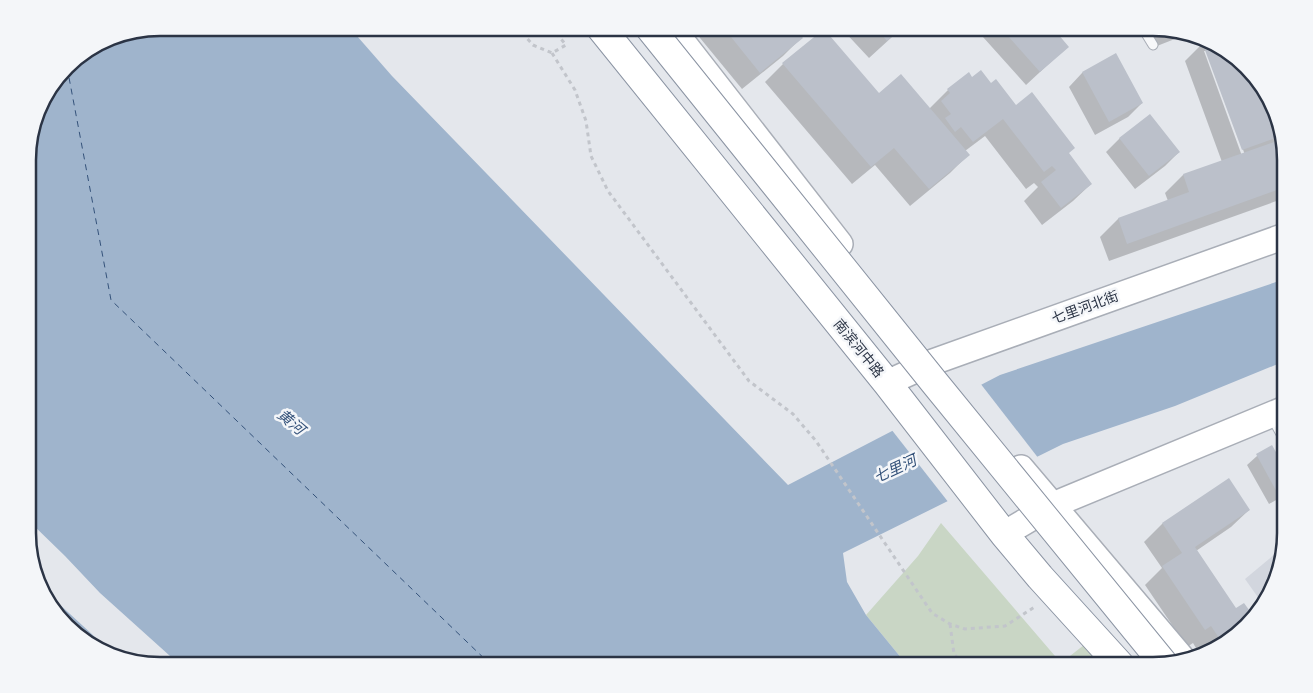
<svg xmlns="http://www.w3.org/2000/svg" width="1313" height="693" viewBox="0 0 1313 693" font-family="Jost,'Noto Sans SC',sans-serif">
<rect width="100%" height="100%" fill="#e4e7ec"/>
<path fill="#d2d6de" d="M1282,548l-10,44 -10,11 -17,-24z"/>
<path fill="#c9d6c5" d="M941,523l120,140 23,-18 19,20h-196l-41,-50 52,-59z"/>
<path fill="#9fb4cc" d="M160,28h190l42,48 396,409 212,-110 285,-96v82l-110,45 -112,38 -220,109 4,29 19,33 41,50h-727l-80,-72 -35,-37 -36,-35 -1,-370 13,-49 32,-41 37,-23z
M45,591l50,46 24,19 -18,-4 -46,-39z"/>
<path fill="#e4e7ec" d="M980,383l59,76 -90,44 -58,-74z"/>
<path fill="#0003" fill-rule="evenodd" d="M691,27h101l9,11 -18,18 -41,33z
M820,27h83l-34,31 -28,-30 -11,9 48,58 51,14 19,-19 24,-11 19,5 77,70 23,30 -18,17 -31,24 -18,-24 14,-14 -4,-4 -8,6 -41,-53 -20,15 3,4 -18,18 -40,33 -35,-41 -23,19 -87,-102 18,-18 40,-33z
M974,27h76l17,20 -41,38z
M1149,27h4l32,8 -28,11z
M1203,43l60,43 19,51 -4,4 5,-1 1,3 1,55 -176,63 -9,-24 18,-18 50,-18 -3,-8 18,-18 39,-13 -37,-101zM1204,51h3l38,104 -3,1z
M1115,55l27,48 -14,14 -33,18 -26,-48 13,-14z
M1120,138l59,14 -14,14 -30,23 -29,-37z
M1272,447l13,24v24l-16,9 -22,-39 10,-9z
M1229,480l20,30 -18,17 -35,24 39,59 9,-6 7,11 -25,28 -27,10 -6,-10 -6,4 -42,-62 17,-17 -18,-26 18,-18z"/>
<g fill="none" stroke-linecap="round" stroke-linejoin="round">
<path stroke="#34527a" stroke-width="1" stroke-dasharray="6 5" stroke-linecap="butt" d="M67,67l44,233 380,365"/>
</g>
<path fill="#bbc0ca" d="M723,27h71l9,11 -43,35z
M875,27h27l-15,14z
M1000,27h52l17,20 -29,25z
M824,29l55,64 22,-19 69,81 -41,34 -35,-41 -23,19 -89,-104z
M1207,40l5,1 51,45 18,50 -39,14 -40,-108z
M1116,53l27,50 -34,19 -27,-50z
M981,70l10,13 5,-4 20,26 16,-13 43,56 -6,5 23,31 -31,24 -20,-26 15,-12 -4,-4 -8,6 -41,-53 -30,23 -12,-15 -6,5 -10,-14 6,-4 -10,-13 9,-8 -3,-4 22,-17 3,5z
M1150,114l30,38 -31,24 -30,-38z
M1283,139l1,4 1,44 -158,57 -9,-26 71,-26 -6,-18z
M1272,445l13,23v24l-6,4 -23,-42z
M1229,478l21,32 -55,37 41,61 8,-5 8,11 -26,29 -3,1 -12,-18 -6,4 -43,-64 20,-13 -20,-30z"/>
<g fill="none" stroke-linecap="round" stroke-linejoin="round">
<defs>
<path id="lane" d="M1101,27h8
M1142,27l11,18
M1271,416l14,25"/>
<path id="secondary" d="M671,27l169,217
M887,383l46,-21 352,-126
M1021,468l161,190
M1004,534l49,-29 232,-96"/>
<path id="highway" d="M600,27l287,356 117,151 36,43 80,88"/>
</defs>
<use href="#lane" stroke="#a9aeb7" stroke-width="11"/>
<use href="#secondary" stroke="#a9aeb7" stroke-width="28"/>
<use href="#highway" stroke="#8b94a3" stroke-width="30"/>
<path stroke="#c2c5cb" stroke-width="3" stroke-dasharray="4 4" stroke-linecap="butt" d="M517,27l16,18 19,8 14,-8 -15,-18
M552,53l23,37 11,31 5,35 17,35 141,190 44,33 23,27 116,172 18,11 15,5 40,-3 31,-20
M950,624l4,30 10,11"/>
<use href="#lane" stroke="#f7f8fa" stroke-width="9"/>
<use href="#secondary" stroke="#fff" stroke-width="25"/>
<use href="#highway" stroke="#fff" stroke-width="28"/>
<defs>
<path id="highway-bridge" d="M649,27l285,355 230,282"/>
</defs>
<use href="#highway-bridge" stroke="#8b94a3" stroke-width="30" stroke-linecap="butt"/>
<use href="#highway-bridge" stroke="#fff" stroke-width="28"/>
</g>
<g text-anchor="middle" dominant-baseline="central" stroke-width="5" stroke-linejoin="round" paint-order="stroke">
<g font-size="14" fill="#2b3445" stroke="#f4f6f9">
<text transform="translate(1085 307) rotate(-20)">七里河北街</text>
<text transform="translate(859 348) rotate(51)">南滨河中路</text>
</g>
<g font-size="15" font-style="italic" fill="#34527a" stroke="#f4f6f9">
<text transform="translate(291 422) rotate(40)">黄河</text>
<text transform="translate(895 469) rotate(-25)">七里河</text>
</g>
</g>
<path d="M0 0H1313V693H0ZM160 36H1153A124 124 0 0 1 1277 160V533A124 124 0 0 1 1153 657H160A124 124 0 0 1 36 533V160A124 124 0 0 1 160 36Z" fill="#f4f6f9" fill-rule="evenodd"/>
<path fill="none" stroke="#2b3445" stroke-width="2.5" d="M160 36H1153A124 124 0 0 1 1277 160V533A124 124 0 0 1 1153 657H160A124 124 0 0 1 36 533V160A124 124 0 0 1 160 36Z"/>
</svg>
